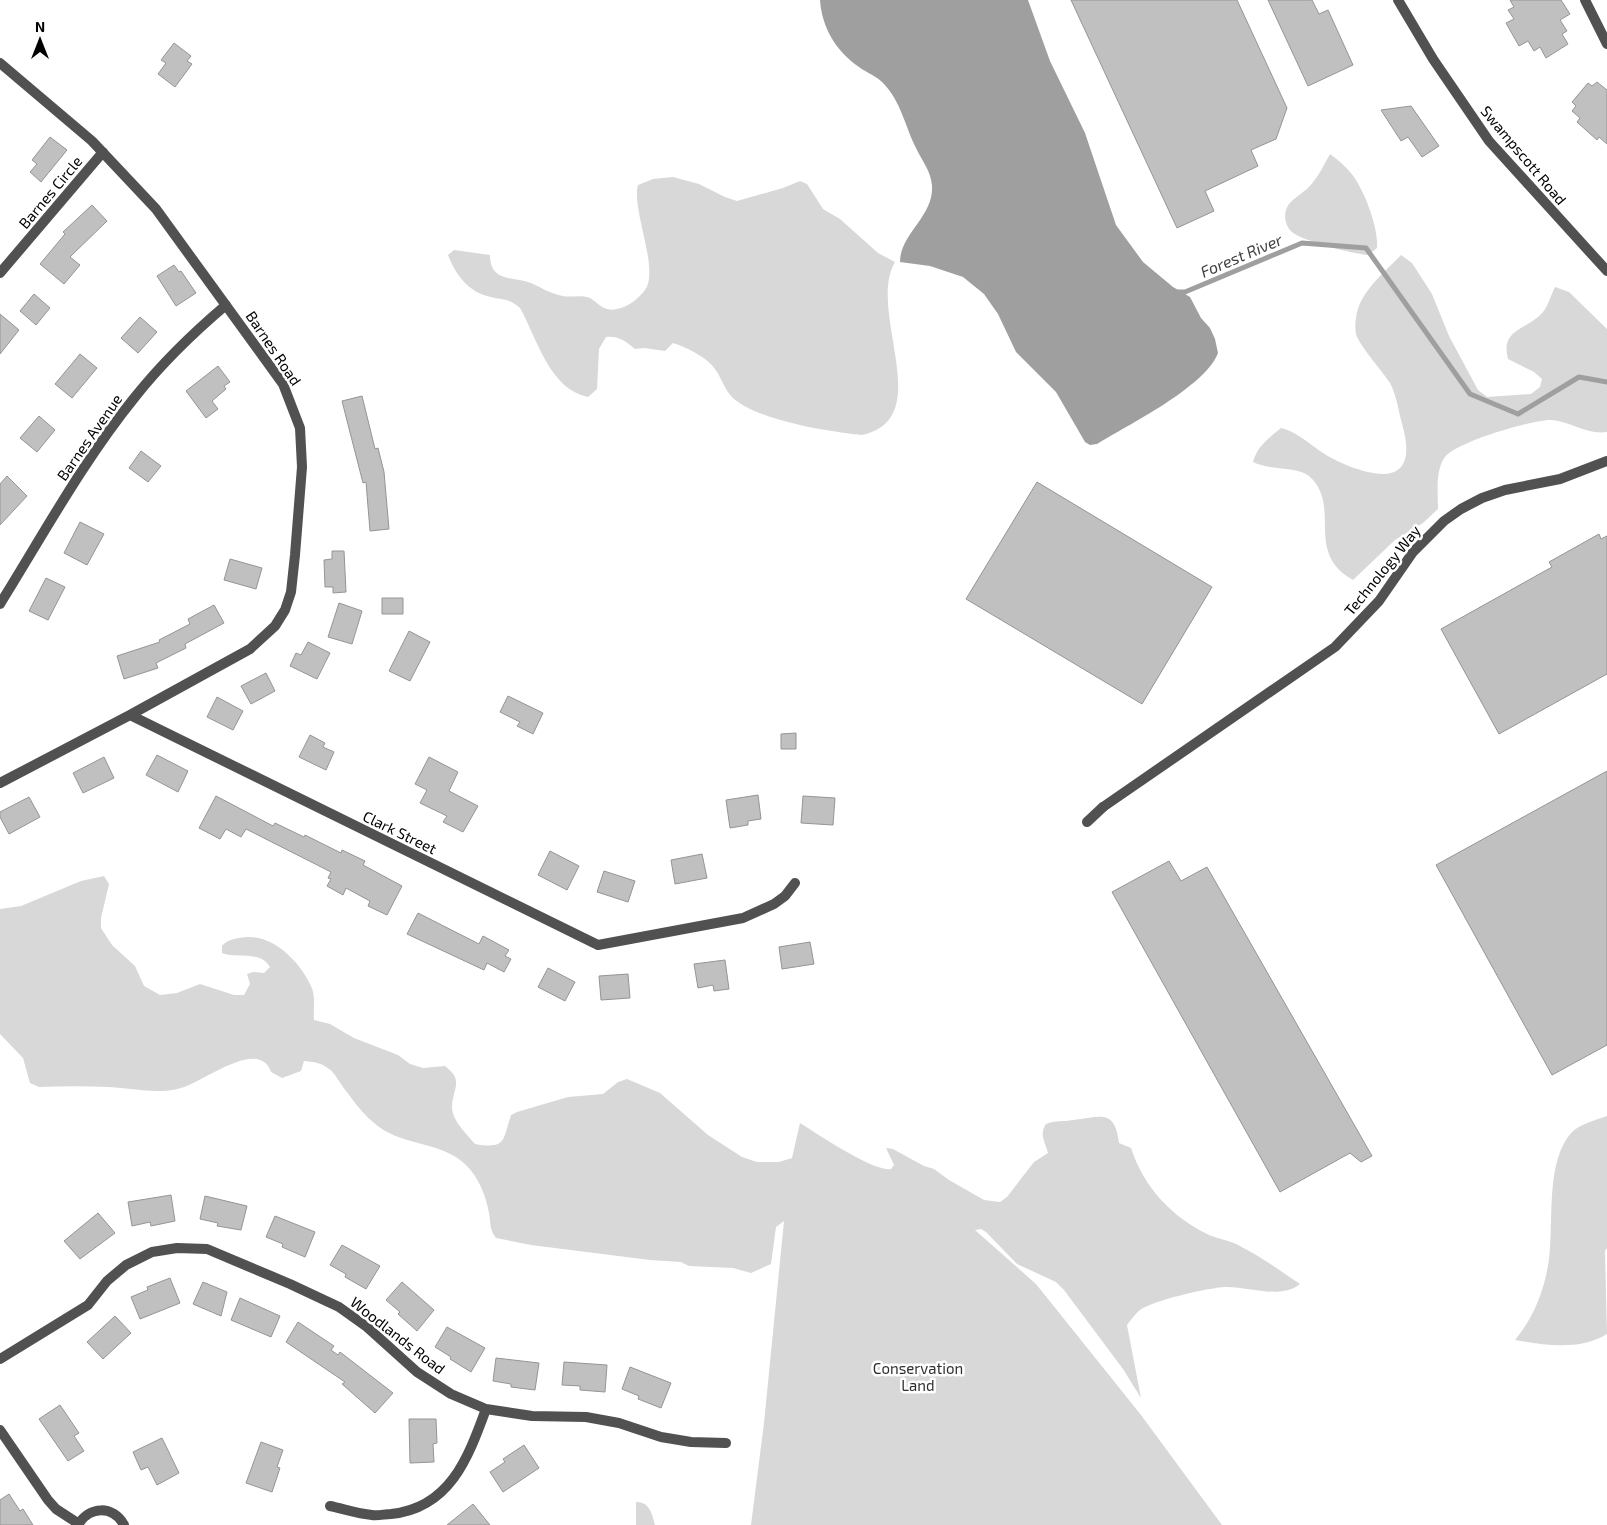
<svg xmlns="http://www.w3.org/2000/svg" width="1607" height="1525" viewBox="0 0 1607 1525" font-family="'Exo 2',sans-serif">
<rect width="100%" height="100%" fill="#fff"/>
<path fill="#d8d8d8" d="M1330,154c7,5 14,11 20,18 13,14 29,56 27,76l-9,7c-14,-1 -66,-14 -76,-23 -8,-7 -9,-20 -3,-28 5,-6 12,-10 18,-15 10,-10 16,-22 23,-35z
M673,177l26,7 26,13 12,4 46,-13 17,-7 7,3 16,25 17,10 38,34 17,9c-29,50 43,156 -33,173 -32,-3 -109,-15 -131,-39 -6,-7 -9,-16 -14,-24 -8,-14 -29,-24 -44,-29l-8,8 -21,-3 -9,1c-10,-8 -16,-13 -29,-12l-7,12 -2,40 -9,8c-39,-8 -51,-59 -68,-89 -9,-9 -17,-8 -29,-11 -22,-4 -36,-23 -43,-42l6,-5 36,5c0,28 24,21 41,28 11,5 20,11 32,13 9,2 19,-2 27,2 10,6 13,14 27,11 11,-2 21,-10 28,-19 15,-21 -14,-81 -7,-105l15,-6z
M1401,255l11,8 20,31 17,42 29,54 9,7 44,-3 9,-7 2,-8 -8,-7 -26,-13c-8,-31 20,-29 35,-47 5,-6 8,-17 12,-25l14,5 38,37v103c-20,3 -35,-10 -55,-12 -18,-1 -96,22 -107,37 -10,13 -7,37 -7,52l-15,14 -28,17 -42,40c-50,-28 -10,-74 -44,-104 -12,-10 -38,-5 -56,-14 4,-16 16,-24 28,-34 16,4 26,14 39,23 16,11 44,23 64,23 33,-1 21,-40 16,-58 -2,-10 -5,-24 -10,-33 -10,-15 -24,-29 -33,-46 -2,-5 -2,-13 -1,-19 3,-26 28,-45 45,-63z
M104,876l5,8 -8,34v10l11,17 23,21 9,20 16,9 17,-2 23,-9 34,11h10l6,-11 -3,-10 6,-2 11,1 6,-6c-10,-17 -33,-8 -48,-14v-7c4,-5 10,-7 17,-8 31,-7 60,22 72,48 5,10 2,23 3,34l16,4 24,14 44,17 12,9 13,4 22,-2c20,15 7,23 7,42 1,14 15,26 23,36 32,6 28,-5 36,-29l6,-3 51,-15 35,-3 15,-12 9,-3 33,14 48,42 34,22 15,5h22l13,-4 8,-35c18,11 73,49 91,46l3,-4 -8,-17 7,1 31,17 10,3 15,11 35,20 16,2 7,-5 27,-35 14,-9c-3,-11 -9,-19 -2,-29 9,-4 18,-2 27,-4 27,-3 42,-12 46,23l12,5c13,40 41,69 78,87 9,4 20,5 29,10 22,11 41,25 62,39 -19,16 -52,2 -75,3 -17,1 -71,13 -85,23 -5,4 -9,10 -13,15l14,73 -18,-29 -59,-79 -8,-8 -39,-18 -31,-32 -5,-3 -6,1 61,54 105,131 81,110h-471l13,-102 20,-202 -8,6 -5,37 -20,9 -18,-5 -44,-2 -8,-4 -31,-2 -119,-15 -35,-7c-7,-9 -5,-15 -7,-25 -3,-17 -10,-35 -23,-48 -25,-25 -67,-18 -93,-43 -11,-9 -21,-23 -30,-35 -5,-7 -9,-16 -17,-20 -7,-5 -14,-5 -22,-6l-3,10 -19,7 -11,-6c-12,-35 -67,10 -90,16 -24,7 -48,0 -72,-1 -23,-1 -47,-1 -70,0l-9,-4 -7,-25 -23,-24v-125l21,-3 60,-25z
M1607,1116v132l-2,3 2,83c-27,17 -62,11 -92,6 19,-23 30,-51 34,-81 5,-37 -4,-98 23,-127 8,-8 24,-12 35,-16z
M636,1502c14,0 16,12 19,23h-19z"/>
<path fill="#9f9f9f" d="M820,0h208l22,61 35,72 31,92 27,37 30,25 17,10 11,21 9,10 5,11 3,14c-13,34 -90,72 -121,91l-7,1 -5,-3 -29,-50 -40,-40 -18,-38 -14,-20 -21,-17 -33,-11 -30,-4c0,-28 34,-46 32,-76 -1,-15 -10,-25 -16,-38 -11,-22 -15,-46 -32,-64 -7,-8 -17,-11 -25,-17 -23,-16 -37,-39 -39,-67z"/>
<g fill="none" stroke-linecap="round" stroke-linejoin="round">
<path stroke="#9f9f9f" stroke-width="5" d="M1176,292h9l117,-49 64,5 104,146 48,20 61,-37 28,5"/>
</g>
<path fill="#c0c0c0" stroke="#959595" d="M1071,0h166l50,108 -11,31 -25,11 7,16 -53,25 9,20 -37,17z
M1268,0h44l7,14 9,-4 25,55 -45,21z
M1510,0h51l9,14 -10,6 7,11 -5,3 6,10 -22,14 -6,-11 -6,4 -6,-10 -9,5 -13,-23 8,-4 -6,-9 6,-3z
M174,43l17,13 -4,5 5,3 -17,23 -17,-13 8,-11 -5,-3z
M1597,82l10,8v54l-8,-7 -2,3 -20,-18 3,-4 -8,-7 4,-5 -4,-4 16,-19 4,3z
M1411,106l28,40 -17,11 -14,-20 -7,4 -20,-31z
M50,137l17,13 -26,32 -11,-10 7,-8 -5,-4z
M92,205l15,16 -37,36 10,8 -16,19 -24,-20 25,-30 -2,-2z
M174,265l5,7 2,-1 15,22 -20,13 -19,-30z
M34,294l16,14 -14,17 -16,-14z
M0,314l19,16 -19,24z
M140,317l17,15 -19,21 -17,-15z
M80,354l17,14 -25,30 -17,-14z
M218,366l12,16 -6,4 2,3 -14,12 6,8 -12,9 -20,-27z
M362,396l13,53 3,-1 6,24 5,57 -19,2 -4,-49 -3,1 -21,-82z
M39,416l16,14 -18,22 -17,-14z
M141,451l20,15 -13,16 -19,-14z
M7,476l20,20 -27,29v-41z
M1037,482l175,105 -70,117 -176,-105z
M80,522l24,12 -17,31 -23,-12z
M1599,534l2,5 6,-3v138l-108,60 -58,-105 111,-62 -3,-5z
M332,551h12l2,41 -13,1v-6h-8l-1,-27 8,-1z
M230,559l32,9 -6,21 -32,-9z
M46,578l19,9 -17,33 -19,-9z
M382,598h21v16h-21z
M339,603l23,8 -10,33 -24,-7z
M214,605l10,18 -39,21 1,4 -30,15 2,5 -34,11 -7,-23 43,-14 -1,-2 31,-16 -2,-5z
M409,631l21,11 -20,39 -21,-10z
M308,642l22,11 -13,26 -27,-13 6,-13 5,2z
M266,673l9,18 -24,13 -10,-18z
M508,696l35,17 -10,21 -16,-8 3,-4 -20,-10z
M217,697l26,14 -10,19 -26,-13z
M796,733v16h-15v-15z
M310,735l15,8 -2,4 11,5 -8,18 -27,-13z
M157,755l31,16 -10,21 -32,-17z
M104,757l10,21 -31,15 -10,-20z
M429,757l29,15 -9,19 29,15 -15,26 -20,-10 4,-6 -27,-13 7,-13 -12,-6z
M1607,771v274l-55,30 -116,-210z
M758,795l3,24 -13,2v4l-18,3 -4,-28z
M216,796l57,30 2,-3 29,14 1,-2 36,18 1,-3 23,11 -2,4 39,21 -15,29 -19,-9 2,-5 -24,-13 -3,7 -16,-9 4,-7 -3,-1 3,-6 -85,-43 -5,8 -15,-8 -6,10 -21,-11z
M803,796l32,2 -2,27 -32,-2z
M29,797l11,20 -31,17 -9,-17v-5z
M550,851l29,15 -12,24 -29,-15z
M702,854l5,24 -32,6 -4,-24z
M1169,861l12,20 26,-14 165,289 -11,6 -11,-9 -70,39 -168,-300z
M604,871l31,10 -7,21 -31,-10z
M418,913l61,31 4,-8 26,14 -4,6 6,3 -7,13 -17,-9 -3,7 -77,-36z
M810,942l4,22 -32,5 -3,-22z
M725,960l4,29 -15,2 -1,-6 -15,3 -4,-24z
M548,968l27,14 -10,19 -27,-14z
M628,974l2,24 -29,2 -2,-24z
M171,1195l4,26 -24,5 -1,-4 -18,4 -4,-24z
M205,1196l42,10 -6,24 -24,-4 1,-3 -18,-4z
M98,1213l17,20 -35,26 -16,-18z
M275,1216l40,16 -10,25 -23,-10 1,-3 -17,-7z
M342,1245l38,21 -14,23 -21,-12 1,-3 -16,-9z
M170,1278l10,25 -40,16 -9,-22 17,-7 -1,-3z
M203,1282l24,10 -6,24 -28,-12z
M402,1282l32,28 -17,21 -19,-17 2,-2 -14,-12z
M240,1298l40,18 -9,21 -40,-17z
M115,1316l16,17 -28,26 -16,-17z
M298,1322l36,24 -3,4 7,5 2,-3 53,41 -18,20 -33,-29 3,-2 -59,-40z
M447,1327l38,21 -14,24 -21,-13 1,-2 -16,-10z
M496,1358l43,5 -4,27 -24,-3v-3l-18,-3z
M564,1362l43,3 -2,27 -25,-2v-4l-18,-1z
M630,1367l41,16 -10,25 -23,-9 1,-3 -17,-7z
M60,1405l19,28 -5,3 10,15 -16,10 -29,-42z
M409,1419h27l1,24 -4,1 1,18 -24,1z
M162,1438l17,35 -22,12 -9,-18 -7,3 -8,-18z
M261,1442l22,8 -6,17 3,1 -8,24 -26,-9z
M524,1445l15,23 -36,24 -13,-20 15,-10 -2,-3z
M9,1494l11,17 3,-2 10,16h-33v-25z
M473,1504l17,21h-43z"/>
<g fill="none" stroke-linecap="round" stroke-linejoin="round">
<path stroke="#515151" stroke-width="10" d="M1087,822l16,-15"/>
<path stroke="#515151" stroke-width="10" d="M1585,0l22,44
M0,63l92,78 64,68 127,175 17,44 2,39 -7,88 -4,37 -6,18 -10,16 -25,23 -120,66
M0,273l103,-121
M0,604c43,-69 83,-143 135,-207 27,-34 58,-64 91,-92
M0,783l130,-68 468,230 145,-27 31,-14 11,-8 10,-13
M1103,807l232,-160 44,-46 34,-49 31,-31 17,-12 21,-11 23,-8 55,-11 47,-18
M0,1359l88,-54 19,-24 19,-16 26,-13 25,-4 30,1 83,35 49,23 28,20 50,45 34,22 35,15 46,7 54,1 33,6 42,14 30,5 35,1
M0,1430l48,70 8,9 23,15
M330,1506c14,3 28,8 42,9 6,1 13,-1 19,-1 59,-6 77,-56 95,-105
M78,1525c11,-19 35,-20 46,0"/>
<path stroke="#515151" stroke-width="10" d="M1398,0l35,59 56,82 118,130"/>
</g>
<g text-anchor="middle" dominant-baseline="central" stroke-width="5" stroke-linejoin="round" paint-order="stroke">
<g font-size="15" fill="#000" stroke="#fff">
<text transform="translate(1524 155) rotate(50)">Swampscott Road</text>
<text transform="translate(50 192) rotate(-50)">Barnes Circle</text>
<text transform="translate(274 348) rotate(56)">Barnes Road</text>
<text transform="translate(89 437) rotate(-55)">Barnes Avenue</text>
<text transform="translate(1382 570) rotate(-51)">Technology Way</text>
<text transform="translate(400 832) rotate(26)">Clark Street</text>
<text transform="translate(398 1335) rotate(38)">Woodlands Road</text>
</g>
<g font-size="15" fill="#2f2f2f" stroke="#fff">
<text x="918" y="1368">Conservation<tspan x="918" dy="17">Land</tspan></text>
</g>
<g font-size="16" font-style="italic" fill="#404040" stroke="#fff">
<text transform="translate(1241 255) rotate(-23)">Forest River</text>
</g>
</g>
<g transform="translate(40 40)" stroke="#ffffff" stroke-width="4" paint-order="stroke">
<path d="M0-4L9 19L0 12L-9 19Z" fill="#000000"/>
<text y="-8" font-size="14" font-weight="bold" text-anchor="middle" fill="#000000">N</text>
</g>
</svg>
